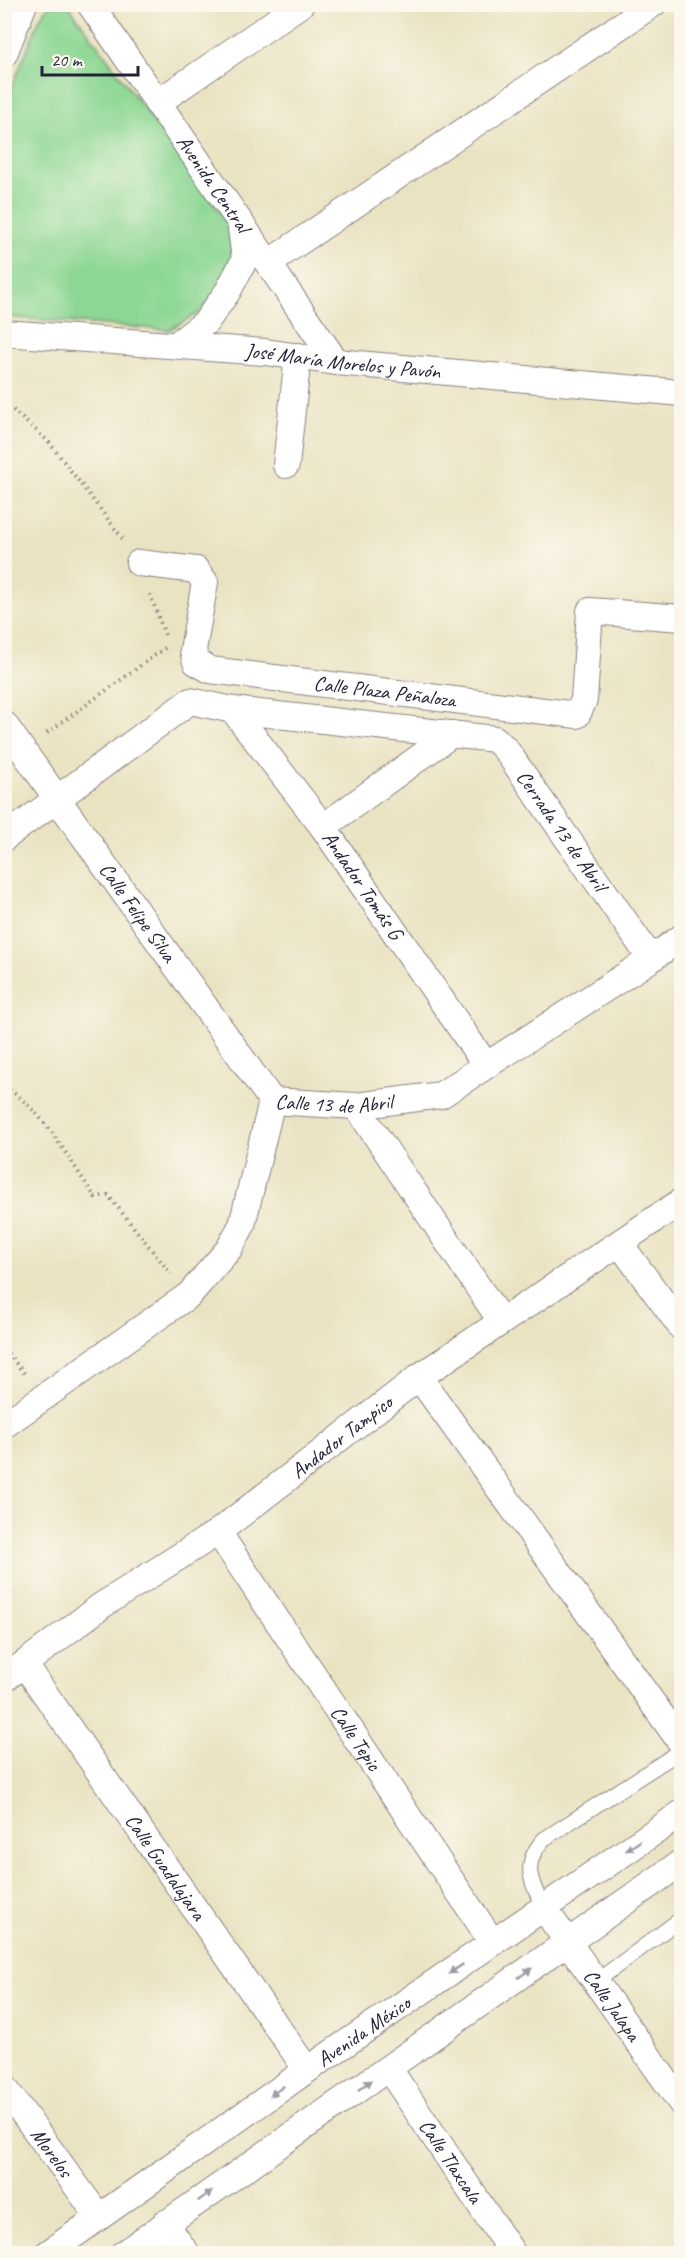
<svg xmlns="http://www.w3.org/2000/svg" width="686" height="2258" viewBox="0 0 686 2258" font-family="Caveat,sans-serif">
<rect width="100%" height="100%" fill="#fbf7ec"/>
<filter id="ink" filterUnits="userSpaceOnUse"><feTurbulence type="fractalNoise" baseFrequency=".0167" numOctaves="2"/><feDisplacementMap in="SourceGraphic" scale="12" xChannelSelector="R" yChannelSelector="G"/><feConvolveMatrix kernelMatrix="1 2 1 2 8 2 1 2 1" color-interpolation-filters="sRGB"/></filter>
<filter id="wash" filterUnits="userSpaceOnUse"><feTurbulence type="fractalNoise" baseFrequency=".008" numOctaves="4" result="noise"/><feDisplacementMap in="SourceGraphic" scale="24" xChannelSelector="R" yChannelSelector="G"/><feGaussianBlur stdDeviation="1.35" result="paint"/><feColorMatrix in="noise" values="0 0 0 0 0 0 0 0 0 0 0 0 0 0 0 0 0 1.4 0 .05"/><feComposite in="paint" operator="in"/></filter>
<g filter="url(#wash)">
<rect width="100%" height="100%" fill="#eae3c2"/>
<path fill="#8cd793" stroke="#577c67" stroke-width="1.5" d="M49,5h19l161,219 3,30 -11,31 -22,28 -30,17 -164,-13 -1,-211 35,-86z"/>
</g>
<g filter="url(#ink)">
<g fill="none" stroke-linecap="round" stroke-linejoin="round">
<defs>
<path id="lane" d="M543,1907c-12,-26 -22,-43 1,-68l138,-89
M594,1983l88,-65"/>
<g id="street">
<path id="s1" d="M90,4l246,358"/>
<path d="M4,54l20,-50"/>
<path d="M157,103l144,-99"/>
<path d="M268,263l385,-259"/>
<path id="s2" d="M4,333l261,19 71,10 346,31"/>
<path d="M176,345l30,-23 22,-31 17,-32 -4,-30"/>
<path d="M286,465l12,-109"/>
<path id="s3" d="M139,563l57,7 9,12 -12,68 3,12 14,8 367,45 7,-15 6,-89 92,7"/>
<path id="s4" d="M233,710l90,117 162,237"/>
<path id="s5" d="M4,724l268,377"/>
<path d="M323,827l129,-93"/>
<path id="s6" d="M4,838l186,-137 43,9 262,29 11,11 145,209"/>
<path d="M356,1106l145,215"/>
<path d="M620,1244l62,84"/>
<path d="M419,1377l263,367"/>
<path id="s7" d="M4,1425l185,-130 40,-46 13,-24 30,-124 84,5 85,-11 210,-136 31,-22"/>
<path id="s8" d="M218,1532l275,411"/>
<path id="s9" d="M25,1665l282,405"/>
<path id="s10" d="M4,1679l97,-73 117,-74 201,-155 263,-176"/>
<path id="s11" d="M543,1907l139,197"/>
<path id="s12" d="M389,2069l124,185"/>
<path id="s13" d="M4,2087l95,130"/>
<path d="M165,2223l22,31"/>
<path id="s14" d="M47,2254l260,-184 375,-257"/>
<path d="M123,2254l559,-392"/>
</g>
</defs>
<use href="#lane" stroke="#86827e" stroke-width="16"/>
<use href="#street" stroke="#86827e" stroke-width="28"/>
<path stroke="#86827e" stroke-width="4" stroke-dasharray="1.5 4.5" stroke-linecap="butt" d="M4,402l44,39 75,98
M150,594l15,41
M47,733l118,-85
M4,1087c37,19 67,76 91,110l13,-2 63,79
M4,1349l21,25"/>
<use href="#lane" stroke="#fff" stroke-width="14"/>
<use href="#street" stroke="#fff" stroke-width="26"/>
</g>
<defs><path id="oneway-solid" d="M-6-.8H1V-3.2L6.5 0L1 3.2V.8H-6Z" transform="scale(1.5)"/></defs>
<g fill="#9c9ca7">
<use href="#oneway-solid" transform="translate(633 1846) rotate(146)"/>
<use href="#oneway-solid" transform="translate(456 1969) rotate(146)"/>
<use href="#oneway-solid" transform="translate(525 1973) rotate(-35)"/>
<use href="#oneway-solid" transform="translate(365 2085) rotate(-35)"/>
<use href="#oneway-solid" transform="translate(277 2091) rotate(145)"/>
<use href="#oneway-solid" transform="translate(205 2196) rotate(-35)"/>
</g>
</g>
<g text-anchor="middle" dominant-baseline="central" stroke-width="4.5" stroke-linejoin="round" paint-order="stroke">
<g font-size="21" fill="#22223b" stroke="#fbf7ec">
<text stroke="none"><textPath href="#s1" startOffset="218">Avenida Central</textPath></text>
<text stroke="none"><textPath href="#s2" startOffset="340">José María Morelos y Pavón</textPath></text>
<text stroke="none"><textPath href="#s3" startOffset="346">Calle Plaza Peñaloza</textPath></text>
<text stroke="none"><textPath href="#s6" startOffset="652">Cerrada 13 de Abril</textPath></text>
<text stroke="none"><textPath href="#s4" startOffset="218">Andador Tomás G</textPath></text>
<text stroke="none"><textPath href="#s5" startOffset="231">Calle Felipe Silva</textPath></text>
<text stroke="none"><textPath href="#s7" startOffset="504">Calle 13 de Abril</textPath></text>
<text stroke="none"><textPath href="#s10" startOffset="416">Andador Tampico</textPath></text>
<text stroke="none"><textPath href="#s8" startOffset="248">Calle Tepic</textPath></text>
<text stroke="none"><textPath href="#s9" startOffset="246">Calle Guadalajara</textPath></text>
<text stroke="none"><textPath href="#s11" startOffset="120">Calle Jalapa</textPath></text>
<text stroke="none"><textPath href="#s14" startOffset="387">Avenida México</textPath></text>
<text stroke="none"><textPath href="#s13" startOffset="81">Morelos</textPath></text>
<text stroke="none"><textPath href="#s12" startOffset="111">Calle Tlaxcala</textPath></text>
</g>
</g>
<rect width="686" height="2258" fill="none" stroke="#fbf7ec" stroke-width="24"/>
<path d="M42 66v9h96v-9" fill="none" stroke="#22223b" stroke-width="3"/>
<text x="51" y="66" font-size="18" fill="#22223b" stroke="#fbf7ec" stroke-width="4.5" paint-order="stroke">20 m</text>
</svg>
